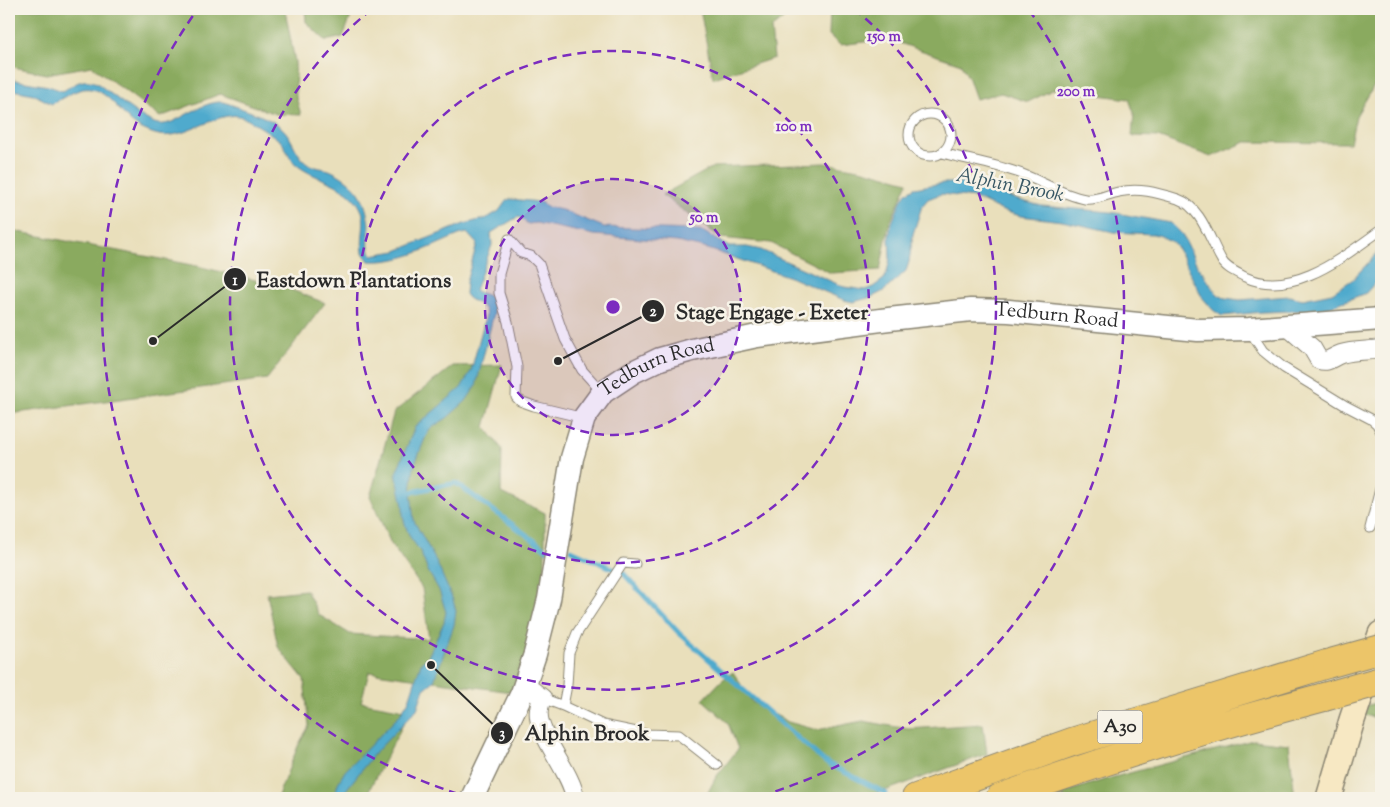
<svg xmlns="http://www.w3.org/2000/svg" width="1390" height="807" viewBox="0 0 1390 807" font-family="'Sorts Mill Goudy',serif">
<rect width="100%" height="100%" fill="#f7f3e8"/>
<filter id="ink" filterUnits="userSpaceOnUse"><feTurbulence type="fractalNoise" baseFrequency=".02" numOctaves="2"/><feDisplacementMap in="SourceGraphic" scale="10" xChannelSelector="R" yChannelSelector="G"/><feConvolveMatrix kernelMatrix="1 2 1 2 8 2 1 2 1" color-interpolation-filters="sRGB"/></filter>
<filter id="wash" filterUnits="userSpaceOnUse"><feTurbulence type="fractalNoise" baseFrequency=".0096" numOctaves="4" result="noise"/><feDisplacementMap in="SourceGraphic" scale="20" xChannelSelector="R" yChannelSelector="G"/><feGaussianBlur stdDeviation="1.12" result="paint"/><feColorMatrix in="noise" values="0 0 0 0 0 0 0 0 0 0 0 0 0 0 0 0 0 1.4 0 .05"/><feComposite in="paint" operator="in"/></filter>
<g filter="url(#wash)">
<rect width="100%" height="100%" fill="#e9dfbb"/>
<path fill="#8aaa5e" stroke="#5a6a44" d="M9,9h282l-6,1 10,52 1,35 5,18 -25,-1 -56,-20 -60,23 -68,-51 -46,8 -37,-8z
M305,9h49l-11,28 -17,4 -20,-19z
M700,9h85l-2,10 -12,10 3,29 -61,20z
M830,9h551v76l-7,1 -18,30 -6,27 -104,-1 -35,15 -53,-20 -26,-1 2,-23 -5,-14 -75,-10 -26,13 -27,-9 -25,6 -7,-20 -8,-15 -73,-25 -48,6 -11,-10z
M825,163l39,7 44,12 -19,43 -9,45 -49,3 -60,-30 -50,-5 -59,-43 51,-28z
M9,228l10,4 178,34 87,21 41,16 -58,76 -258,35z
M502,365l-17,62 17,22 -1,44 44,20v67l-14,75 -20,37 -142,-20 -8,30 49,9 -45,87h-88l21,-52 11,-20 -5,-47 -26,-32 -11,-53 39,-4 13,25 31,19 79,5 -7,-51 -31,-44 -21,-47 24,-85 59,-46z
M733,672l19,30 36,20 29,8 46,-9 45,8 75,-5 4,30 -122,44h-160l11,-21 22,-28 -10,-26 -25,-23 18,-19z
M1381,702v17l-17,-4v-9z
M1253,740l36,4 6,54h-248l60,-19z"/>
<path fill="#50aacd" stroke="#3e6a7c" d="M9,79l39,7 15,5c12,-7 19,-14 34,-8 12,9 48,39 61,41 11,2 23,-7 33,-12 10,-5 21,-11 33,-10 15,6 49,16 59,27 11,11 12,27 27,36 6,3 13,3 19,5 11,4 27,16 32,26 5,10 7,20 8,30 1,10 -3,21 3,29l24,-4 68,-27 23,-6 12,-7 7,-10 4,-2 30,3 8,5 14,3 42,17 89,3 11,2 25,15h18l14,3 83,37 21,3 8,-3 11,-8 3,-7 3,-14 -1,-21 2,-12 10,-24 5,-8 8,-5 29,-5h21l20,5 34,12 24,6 68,6 61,11 11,11 16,33 20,28 7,3 15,2 49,-4 14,3 29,-6 20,-13 29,-31v27l-15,17 -45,17 -59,2 -40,4 -9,-6 -11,-13 -24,-48 -6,-7 -11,-6 -8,-2 -39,-2 -52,-11 -41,-5 -18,-5 -28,-13 -34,-4 -13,5 -6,7 -9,28 -4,28 -3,9 -22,20 -12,6 -19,5 -9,-2 -54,-23 -82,-28 -31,-7 -83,-7 -58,-12 -8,1 -9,-7 -3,1 -25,15 1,12 -17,45c10,7 19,2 20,19l-19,77 -10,15 -19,17 -16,10 -5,8 -12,30 -3,26 3,29 22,40 17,39 3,11 -2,14 -20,56 -10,8 -7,20 -43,45 -32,41 -1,3h-7l4,-15 7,-12 54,-55 10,-16 12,-37 7,-6 16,-35 2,-10 -7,-22 -11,-19 -8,-20 -10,-14 -3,-7 -4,-13v-11l-7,-33 19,-46 46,-39 10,-17 15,-56c-1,-14 -16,-11 -21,-21l1,-12 11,-38 -10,-11 -8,2c-29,12 -57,28 -90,26 -2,-3 -5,-6 -6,-9 -3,-15 5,-32 -3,-45 -13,-24 -42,-26 -62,-41 -8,-6 -10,-13 -15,-22 -5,-7 -36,-26 -44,-28 -23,-5 -58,27 -84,18 -7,-2 -16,-6 -21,-10 -16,-12 -30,-42 -55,-34 -9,3 -18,9 -27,14l-19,-10 -24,-5z"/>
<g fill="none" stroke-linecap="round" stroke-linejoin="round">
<path stroke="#50aacd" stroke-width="5" d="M405,490l6,2 45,-9 91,67
M571,550l52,23 56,60 146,129 60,31"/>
</g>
</g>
<g filter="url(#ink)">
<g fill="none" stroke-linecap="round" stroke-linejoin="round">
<defs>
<path id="service" d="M909 135a21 21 0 1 1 42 0a21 21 0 1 1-42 0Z
M942,153c26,7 54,11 80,21 21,8 41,21 63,25 11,2 23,-5 34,-7 20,-5 39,1 59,7 23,8 32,41 43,60 4,9 15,13 24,18 48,22 99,-21 136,-47
M509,239l-10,35v19l9,29 9,45 -1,30 4,4 14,5 50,12
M509,239l12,14 10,3 8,8 26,75 17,31 20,22
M1249,330l14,21 21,17 62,38 25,13 6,5 4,8
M1370,528l11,-43
M542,698l21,8 40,19 43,9 33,1 38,30
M563,706l4,-21 2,-32 8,-20 46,-70 12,1"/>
<path id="minor" d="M1288,327l24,21 7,12c10,3 13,-3 22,-6 12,-4 28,-3 40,-5
M525,685l17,13c-1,4 -3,8 -3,12 -4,23 33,62 36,88"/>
<g id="tertiary">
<path id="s1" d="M472,798l50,-105 13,-39 14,-55 23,-141 12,-40 19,-26 30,-20 27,-13 32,-9 65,-14 132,-17 82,-9 38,1 189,19 51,-1 132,-10"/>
</g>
<path id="secondary" d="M1329,798l23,-78 29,-86"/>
<path id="trunk" d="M916,798l156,-56 255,-78
M1000,798c106,-39 215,-72 324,-101"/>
</defs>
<use href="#service" stroke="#8a8573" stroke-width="11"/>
<use href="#minor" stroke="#8a8573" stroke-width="20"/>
<use href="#tertiary" stroke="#8a8573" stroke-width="25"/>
<use href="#secondary" stroke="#8a8573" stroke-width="28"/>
<use href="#trunk" stroke="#8a8573" stroke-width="30"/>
<use href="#service" stroke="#fff" stroke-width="9"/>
<use href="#minor" stroke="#fff" stroke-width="18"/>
<use href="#tertiary" stroke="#fff" stroke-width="22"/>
<use href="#secondary" stroke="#f7e8c3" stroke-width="25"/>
<use href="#trunk" stroke="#ecc569" stroke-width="28"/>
<defs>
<path id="trunk-bridge" d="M1327,664l54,-15
M1324,697l57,-16"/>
</defs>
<use href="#trunk-bridge" stroke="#8a8573" stroke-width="30" stroke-linecap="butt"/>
<use href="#trunk-bridge" stroke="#ecc569" stroke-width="28"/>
</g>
</g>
<circle cx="613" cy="307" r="128" fill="#7b2cbf" fill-opacity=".12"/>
<g fill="none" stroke="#7b2cbf" stroke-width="2.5" stroke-dasharray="9 6">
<circle cx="613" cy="307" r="128"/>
<circle cx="613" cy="307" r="256"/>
<path d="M854 9A383 383 0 1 1 372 9"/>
<path d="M472 798A511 511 0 0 1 197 10M1029 10A511 511 0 0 1 754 798"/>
</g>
<g text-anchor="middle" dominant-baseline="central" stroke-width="5" stroke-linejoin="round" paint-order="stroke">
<rect fill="#f7f3e8" stroke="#686764" stroke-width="1" x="1097.5" y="710.5" width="45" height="33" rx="4"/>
<g font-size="19" font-weight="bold" fill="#2b2b2b">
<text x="1120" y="727">A30</text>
</g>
<g font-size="20" fill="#2b2b2b" stroke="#f7f3e8">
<text stroke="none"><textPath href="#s1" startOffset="898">Tedburn Road</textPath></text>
<text stroke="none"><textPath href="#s1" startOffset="491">Tedburn Road</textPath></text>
</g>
<g font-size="21" font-style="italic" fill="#385764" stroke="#f7f3e8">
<text transform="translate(1010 186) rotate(11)">Alphin Brook</text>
</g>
</g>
<circle cx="613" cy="307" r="8" fill="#7b2cbf" stroke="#f7f3e8" stroke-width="2.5"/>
<g font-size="15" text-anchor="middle" font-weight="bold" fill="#7b2cbf" stroke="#f7f3e8" stroke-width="5" stroke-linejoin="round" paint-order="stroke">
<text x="884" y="41">150 m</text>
<text x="1076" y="96">200 m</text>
<text x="794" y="131">100 m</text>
<text x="704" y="222">50 m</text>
</g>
<path fill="none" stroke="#2b2b2b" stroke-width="2" d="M153 341L235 279M558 361L653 311M431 665L502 733"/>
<g fill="#2b2b2b" stroke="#f7f3e8" stroke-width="2">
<circle cx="153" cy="341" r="5"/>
<circle cx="558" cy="361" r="5"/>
<circle cx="431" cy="665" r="5"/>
<circle cx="235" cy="279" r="12"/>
<circle cx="653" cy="311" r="12"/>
<circle cx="502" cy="733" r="12"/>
</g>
<g font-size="15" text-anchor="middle" font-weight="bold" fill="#fff">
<text x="235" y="285">1</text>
<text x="653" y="316">2</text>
<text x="502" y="738">3</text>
</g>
<g font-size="21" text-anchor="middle" font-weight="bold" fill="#2b2b2b" stroke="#f7f3e8" stroke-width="5" stroke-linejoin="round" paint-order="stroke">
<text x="354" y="287">Eastdown Plantations</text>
<text x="772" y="319">Stage Engage - Exeter</text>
<text x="587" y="740">Alphin Brook</text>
</g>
<rect width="1390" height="807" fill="none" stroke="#f7f3e8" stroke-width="30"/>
</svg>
